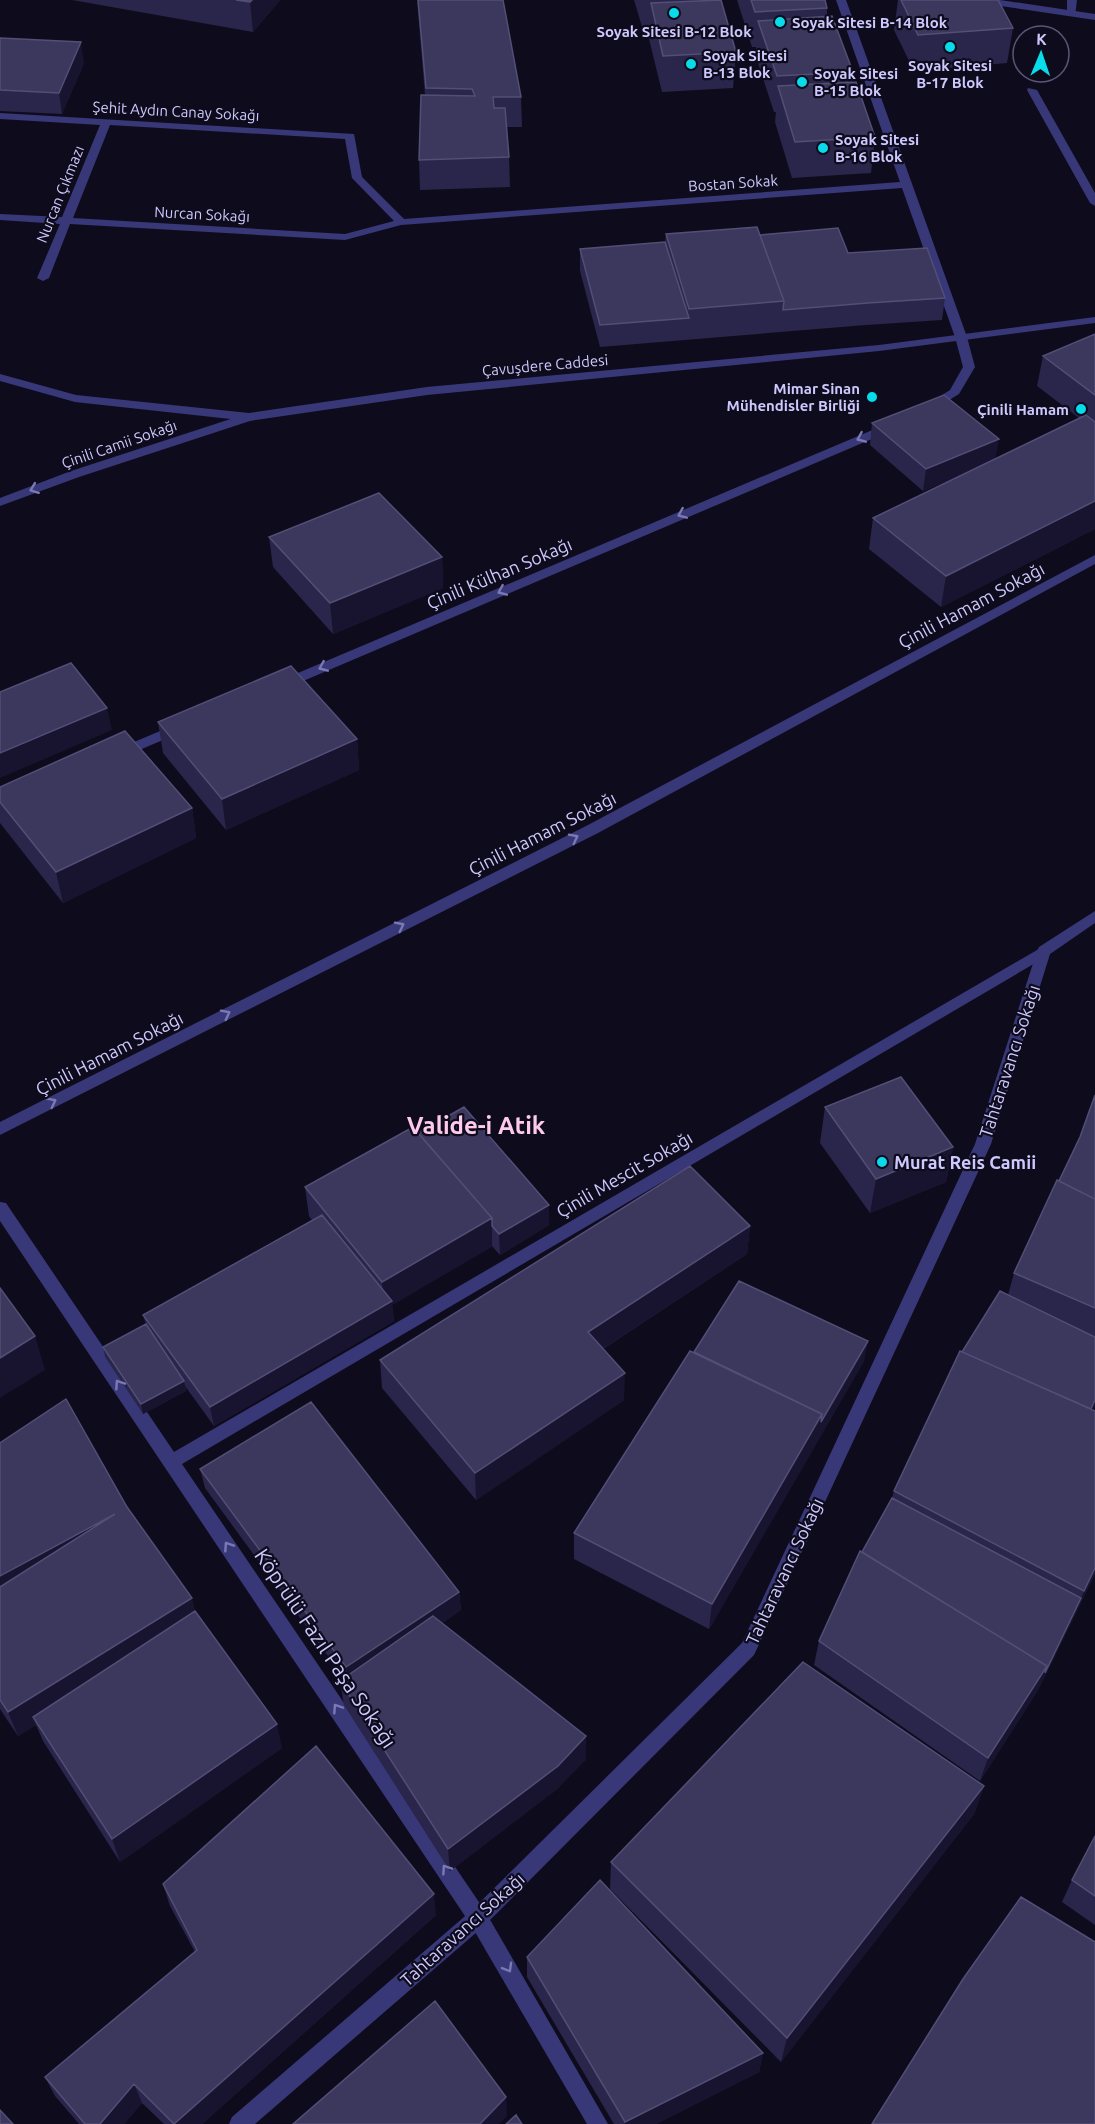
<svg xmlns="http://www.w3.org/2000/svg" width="1095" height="2124" viewBox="0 0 1095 2124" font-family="Ubuntu,sans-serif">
<rect width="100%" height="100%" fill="#0e0c1c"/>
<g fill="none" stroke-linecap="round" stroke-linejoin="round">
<path fill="#383879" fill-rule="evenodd" d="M1067,0h10l-2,16 -8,-2z"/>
<path fill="#383879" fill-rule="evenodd" d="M836,0h10l121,337 8,30 -16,27 -26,16 -4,1 -6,-4 27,-17 13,-23 -8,-30 -53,-149 -501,37 -56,15 -275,-16 -21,54 -6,3 -6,-3 23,-54 -60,-4v-6l62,3 38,-92 -100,-6v-6l354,21 8,43 42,42 496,-37zM110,125l235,14 7,39 42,43 -49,13 -272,-16z
M975,0h25l95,14v6l-115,-17z
M1028,88l9,2 58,103v13l-5,-3 -63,-113z
M249,413l4,1v6l-174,57 -79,29v-8l71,-27z
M889,423l4,1v6l-604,257h-10l-2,-3 2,-3z
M1095,555v9l-497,269 -598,302v-13l588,-297z
M179,723l5,2 2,3 -2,3 -61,26 -5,2 -7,-5 2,-3z
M1044,946l7,5 -2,4 -867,509 303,447 123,213h-21l-116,-199 -471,-704v-19l6,1 168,249z"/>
<path fill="#383879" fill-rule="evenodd" d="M1095,317v6l-216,28 -452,44 -178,26 -174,-19 -75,-21v-7l76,21 173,18 178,-26 452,-42z
M1095,911v12l-45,31 -59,190 -237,511 -269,270 -230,199h-26l3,-7 239,-206 271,-268 233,-499 62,-193 2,-4z"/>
</g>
<path fill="#2a254a" d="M72,0h208l-27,32z
M417,0h86l18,97 1,30h-15l2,30 1,30 -90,3 -1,-30 6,-65z
M634,0h87l15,52 -3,36 -71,4 -13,-53 1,-10 -7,1z
M737,0h88l2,8v9l26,55 -1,10 23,55 -4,36 -79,5 -17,-56 1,-10h-2l-18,-55v-10h-4z
M898,0h100l15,28 -6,35 -93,8 -20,-41z
M0,38l84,25 -22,51 -62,-3z
M666,234l94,1 88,18 97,45 -3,22 -76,5 -266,22 -20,-76v-22l85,-7z
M1095,334v195l-154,78 -72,-58 4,-31 91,-44 -41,17 -53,-46 2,-22 123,36 84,-41 -42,-32 6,-30z
M269,537l173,20 1,31 -110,46 -60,-67z
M158,722l199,17 2,31 -133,60 -63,-77z
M0,787l192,21 4,30 -133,65 -63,-80z
M1095,1095v311l-2,4 2,164 -57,116 -58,91 -166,-116 5,-24 43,-89 30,-54 2,-7 68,-139 46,-57 6,-22 66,-136z
M825,1107l128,40 -7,35 -76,31 -50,-70z
M418,1133l131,92 -49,30 -8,-9 -100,59 2,16 -180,105 -29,-40 1,5 -43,23 -38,-57 -2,-10 43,-23 -3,-9 169,-95 -3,-4 -4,-29z
M750,1226l-3,28 -144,95 21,51 -148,100 -94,-112 -2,-28z
M694,1352l170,9 -155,268 -135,-70v-26z
M0,1443l127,64 68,104 87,137 -162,114 -77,-121 -7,-16 -18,11 -18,-27z
M200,1469l259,123 2,18 -19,13 144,136 -29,30 -107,82 -106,-166 -4,-24 4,-3 -139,-190z
M984,1786l-10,28 -193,248 -171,-173 1,-27z
M1095,1836v89l-33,-23 10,-22z
M163,1884l273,31 -234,209h-38l-22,-21 -18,21h-45l-24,-28 -10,-19 150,-125 -25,-46z
M527,1957l236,96 -4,19 -103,52h-42l-87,-147z"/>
<path fill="#18142f" d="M252,0h28l-27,32 -3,-30z
M81,42l3,21 -22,51 -3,-21z
M999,439l-4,22 -72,30 3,-22z
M1095,501v28l-154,78 5,-31z
M442,557l1,31 -110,46 -3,-31z
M107,708l5,22 -112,48v-25z
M357,739l2,31 -133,60 -4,-31z
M192,808l4,30 -133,65 -7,-31z
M953,1147l-7,35 -76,31 6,-34z
M549,1205v20l-49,30 -1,-21z
M492,1218v29l-100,58 2,16 -180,105 -4,-19 174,-102 -2,-23z
M750,1226l-3,28 -160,105 1,-27z
M35,1336l10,34 -45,28v-40z
M868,1341l-4,20 -46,80 3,-19z
M625,1373l-1,27 -148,100 -1,-27z
M184,1381l2,10 -43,23 -2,-10z
M1095,1400v6l-14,29 6,-19z
M822,1414l-4,27 -109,188 3,-25z
M115,1514l-115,92v-30z
M1095,1568v6l-57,116 -58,91 8,-23 93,-160z
M459,1592l2,18 -113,75 -2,-18z
M192,1598l6,25 -165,94 3,8 -18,11 -10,-24z
M277,1724l5,24 -162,114 -8,-23z
M586,1736v23l-29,30 -107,82 -2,-22z
M984,1786l-10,28 -193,248 6,-24z
M434,1894l2,21 -234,209h-28z
M763,2053l-4,19 -103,52h-31v-2z
M134,2084l8,19 -18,21h-24z
M506,2097l1,19 -8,8h-19z"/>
<path fill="#3c375d" stroke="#524e76" stroke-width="1.5" d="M236,0h16l-2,2z
M418,0h85l18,97h-28l1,11h11l4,49 -90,3 2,-65 54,1 -3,-7 -46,-1z
M721,0l15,52 -73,4 -12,-53z
M751,0h74l2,8 -72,4z
M901,0h97l15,28 -95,7z
M832,16l21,56 -76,4 -19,-55z
M0,38l81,4 -22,51 -59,-3z
M856,82l19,55 -80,5 -17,-56z
M757,227l27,74 -95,8 -23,-75z
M838,228l10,25 79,-5 18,50 -77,5 -85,7 1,-9 -24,-66z
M665,242l24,76 -89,7 -20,-76z
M1095,334v61l-52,-39z
M944,395l55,44 -73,30 -54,-46z
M1086,415l9,7v79l-149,75 -73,-58z
M379,493l63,64 -112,46 -61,-66z
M71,663l36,45 -107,45v-61z
M291,666l66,73 -135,60 -64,-77z
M125,731l67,77 -136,64 -56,-70v-15z
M901,1077l52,70 -77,32 -51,-72z
M1095,1095v104l-36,-18 21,-44z
M464,1107l85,98 -50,29 -7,-8v-8l-74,-85z
M413,1127l79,91 -110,64 -77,-95z
M690,1166l60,60 -162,106 37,41 -150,100 -95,-113z
M1057,1180l38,19v109l-81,-35z
M322,1215l70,86 -182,106 -67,-92z
M739,1281l129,60 -47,81 1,-8 -128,-62z
M0,1288l35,48 -35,22z
M1000,1291l95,46v63l-4,9 -129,-57z
M146,1324l38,57 -43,23 -38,-57z
M690,1351l132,63 -110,190 -138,-71z
M960,1351l135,60v157l-11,23 -190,-100z
M66,1399l61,108 65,91 -184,114 -8,-12v-113l115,-73 -115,62v-133z
M311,1402l148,190 -113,75 -146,-198z
M892,1498l189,100 -36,75 2,-7 -185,-114z
M860,1551l187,115 -59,92 -169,-117z
M195,1611l82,113 -165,115 -79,-122z
M433,1616l153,120 -28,30 -110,83 -108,-168z
M803,1662l181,124 -197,252 -176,-176z
M316,1746l118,148 -260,230 -40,-40 -34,40h-15l-40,-47 152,-127 -34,-66z
M1095,1836v60l-23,-16z
M600,1880l163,173 -138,69 -98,-165z
M1021,1897l74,45v182h-223l91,-145z
M435,2001l71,96 -26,27h-187z
M0,2110l13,14h-13z
M516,2115l6,9h-16z"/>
<defs><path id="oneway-chevron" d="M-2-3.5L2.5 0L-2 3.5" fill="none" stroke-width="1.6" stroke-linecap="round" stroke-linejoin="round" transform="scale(1.5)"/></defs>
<g stroke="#7b79b4">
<use href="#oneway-chevron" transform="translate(861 438) rotate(157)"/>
<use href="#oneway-chevron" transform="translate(34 489) rotate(159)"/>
<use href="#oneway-chevron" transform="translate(682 514) rotate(157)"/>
<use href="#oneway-chevron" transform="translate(502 591) rotate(157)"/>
<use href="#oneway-chevron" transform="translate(323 667) rotate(157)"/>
<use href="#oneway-chevron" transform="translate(574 838) rotate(-27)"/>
<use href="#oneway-chevron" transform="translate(400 926) rotate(-27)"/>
<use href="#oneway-chevron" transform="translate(226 1014) rotate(-27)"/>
<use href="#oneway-chevron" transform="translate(52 1102) rotate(-27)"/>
<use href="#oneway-chevron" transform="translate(119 1384) rotate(-124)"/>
<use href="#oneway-chevron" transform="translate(228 1546) rotate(-124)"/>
<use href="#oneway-chevron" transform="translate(337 1708) rotate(-124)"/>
<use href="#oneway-chevron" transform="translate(446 1869) rotate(-124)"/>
<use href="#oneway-chevron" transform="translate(508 1968) rotate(60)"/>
</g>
<g fill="#08dbea" stroke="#0e0c1c" stroke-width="2">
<circle cx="674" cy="13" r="6"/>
<circle cx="780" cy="22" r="6"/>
<circle cx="950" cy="47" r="6"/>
<circle cx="691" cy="64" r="6"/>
<circle cx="802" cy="82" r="6"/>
<circle cx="823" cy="148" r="6"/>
<circle cx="872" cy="397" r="6"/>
<circle cx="1081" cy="409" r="6"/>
<circle cx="882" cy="1162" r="6"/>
</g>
<g text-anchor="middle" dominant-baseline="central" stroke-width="4.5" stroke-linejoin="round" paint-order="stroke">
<g font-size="15" font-weight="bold" fill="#cdc8fd" stroke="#0e0c1c" text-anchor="start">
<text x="792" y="22">Soyak Sitesi B-14 Blok</text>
<text x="674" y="31" text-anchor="middle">Soyak Sitesi B-12 Blok</text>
<text x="703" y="55">Soyak Sitesi<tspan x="703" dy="17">B-13 Blok</tspan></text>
<text x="950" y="65" text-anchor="middle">Soyak Sitesi<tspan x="950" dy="17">B-17 Blok</tspan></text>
<text x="814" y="73">Soyak Sitesi<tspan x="814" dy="17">B-15 Blok</tspan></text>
<text x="835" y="139">Soyak Sitesi<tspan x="835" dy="17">B-16 Blok</tspan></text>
<text x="860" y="388" text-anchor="end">Mimar Sinan<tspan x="860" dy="17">Mühendisler Birliği</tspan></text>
<text x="1069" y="409" text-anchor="end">Çinili Hamam</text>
</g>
<g font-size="15" fill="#cdc8fd" stroke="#0e0c1c">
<text transform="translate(176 111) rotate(3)">Şehit Aydın Canay Sokağı</text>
<text transform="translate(733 183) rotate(-4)">Bostan Sokak</text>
<text transform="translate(60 194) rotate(-68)">Nurcan Çıkmazı</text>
<text transform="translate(202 214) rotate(3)">Nurcan Sokağı</text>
<text transform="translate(545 365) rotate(-5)">Çavuşdere Caddesi</text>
<text transform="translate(119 444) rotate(-19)">Çinili Camii Sokağı</text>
</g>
<g font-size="18" fill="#cdc8fd" stroke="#0e0c1c">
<text transform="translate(499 573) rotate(-23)">Çinili Külhan Sokağı</text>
<text transform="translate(971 605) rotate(-28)">Çinili Hamam Sokağı</text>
<text transform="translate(542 833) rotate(-27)">Çinili Hamam Sokağı</text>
<text transform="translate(109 1053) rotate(-27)">Çinili Hamam Sokağı</text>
<text transform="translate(1009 1061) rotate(-72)">Tahtaravancı Sokağı</text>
<text transform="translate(624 1174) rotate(-30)">Çinili Mescit Sokağı</text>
<text transform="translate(784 1571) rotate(-65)">Tahtaravancı Sokağı</text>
<text transform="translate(462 1929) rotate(-42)">Tahtaravancı Sokağı</text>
</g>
<g font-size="18" font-weight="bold" fill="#cdc8fd" stroke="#0e0c1c" text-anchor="start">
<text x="894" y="1162">Murat Reis Camii</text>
</g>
<g font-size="21" fill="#cdc8fd" stroke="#0e0c1c">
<text transform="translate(326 1648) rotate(56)">Köprülü Fazıl Paşa Sokağı</text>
</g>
<g font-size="24" font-weight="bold" fill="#fdcaec" stroke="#0e0c1c">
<text x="476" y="1125">Valide-i Atik</text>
</g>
</g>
<g transform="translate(1041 54) rotate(2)"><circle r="28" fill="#0e0c1c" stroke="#5a5776" stroke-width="1.5"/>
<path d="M0-4.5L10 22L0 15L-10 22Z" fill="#08dbea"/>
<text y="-9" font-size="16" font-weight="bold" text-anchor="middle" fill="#cdc8fd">K</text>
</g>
</svg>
